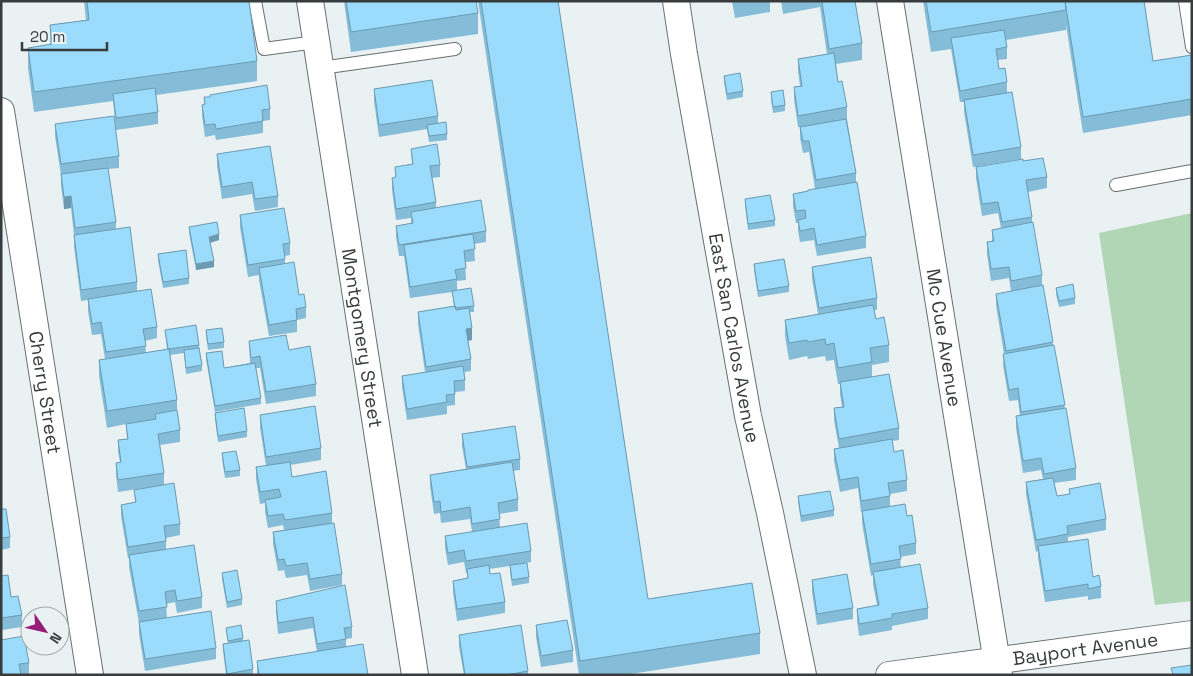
<svg xmlns="http://www.w3.org/2000/svg" width="1193" height="676" viewBox="0 0 1193 676" font-family="'Space Grotesk',sans-serif">
<rect width="100%" height="100%" fill="#e9f1f2"/>
<path fill="#b1d6b5" d="M1192,213v388l-37,4 -56,-372z"/>
<g fill="none" stroke-linecap="round" stroke-linejoin="round">
<defs>
<path id="lane" d="M255,1l9,48 52,-7
M1185,1l7,46
M321,68l134,-19
M1116,185l76,-14"/>
<g id="street">
<path id="s1" d="M310,1l105,674"/>
<path id="s2" d="M676,1l8,53 64,362 22,97 33,162"/>
<path id="s3" d="M890,1l109,674"/>
<path id="s4" d="M1,111l89,564"/>
<path id="s5" d="M889,675l303,-41"/>
</g>
</defs>
<use href="#lane" stroke="#687070" stroke-width="14"/>
<use href="#street" stroke="#687070" stroke-width="28"/>
<use href="#lane" stroke="#fff" stroke-width="12"/>
<use href="#street" stroke="#fff" stroke-width="26"/>
</g>
<path fill="#85bdd9" d="M84,1h165l8,60v20l-101,14 2,17v12l-42,6 -3,-29 -79,11 -6,-44v-20l22,-3v-20l36,-5z
M344,1h132l2,12v21l-127,18z
M478,1h80l90,598 112,34v21l-136,21h-45z
M732,1h38v11l-35,6z
M781,1h74l7,42v17l-26,4 2,18 9,25v12l9,54v9l10,54v12l-49,8 -3,-16 -14,2 -2,-11v-8h-2l-3,-17v-12l15,-3 7,-2 -6,-37 -6,1 -3,-15v-11h-2l-4,-28v-12l6,-1 -2,-15v-12l29,-5 -7,-47 -37,7z
M923,1h221l9,60 39,-6v60l-109,18 -17,-108v5l-60,10 1,7v12l-9,1 1,9 8,13v11l14,54v12l-48,8 -9,-55v-10h-4l-9,-53 -20,3z
M724,76l19,15v6l-16,3 -3,-18z
M374,89l64,27v7l9,11v6l-18,2 -2,-13 -48,8 -5,-36z
M771,92l14,13v6l-12,2 -2,-14z
M204,97l66,12v11l-7,1v12l-47,7 -1,-5 -10,2 -3,-21v-11l2,-1z
M55,124l64,32v12l-11,1 8,53v7l21,53v10l20,35v11l-12,3 1,12 21,-4 -2,-19 34,15 3,20v6l-16,3 -2,-21 -14,2 7,45v10l3,20v12l-20,3 4,28v12l-46,7 -2,-17v-12l4,-1 -2,-10v-12l9,-1 -1,-15 -19,4 -8,-52v-16l6,-1 -4,-25 -9,1 -4,-24v-11l-7,1 -7,-54v-12l-3,-27 -7,1 -3,-23v-11l-6,-39z
M411,149l29,16v12l-8,1 4,24v6l50,23v11l-12,2 1,17 -10,1 1,18 -9,1v9l17,16v6h-4l2,28 -4,1 3,18v12l-7,1 1,8v11l-10,1v13l-8,1v8l-40,6 -5,-33v-11l23,-4 -7,-48v-12l36,-6 -2,-14 -42,6 -6,-42h-5l-3,-19v-11l15,-3v-5l-15,2 -4,-30v-12h3v-11l17,-3z
M217,154l61,42v11l-23,4 -3,-17 -30,5 -5,-33z
M1023,161l24,16v11l-19,4 4,25v5l10,53v11l34,182v12l-22,3 3,13 12,-1v-6l37,30v11l-38,7v5l25,35 8,9v12l-13,2v-4l-43,6 -7,-44v-7l-2,1 -10,-58v-12l17,-3 -2,-9 -18,3 -7,-45v-12h4l-2,-16 -9,1 -6,-36 1,-11 -8,-49v-11l15,-3 -2,-13 -18,3 -4,-27v-12l5,-1v-11l9,-2 -3,-15 -16,3 -6,-38v-11z
M745,199l30,21v6l-27,4 -3,-25z
M240,215l50,28v12l-5,1v8l14,31 7,12v11l-9,2v12l-28,4 -10,-56v-5l-11,2 -8,-50z
M189,227l30,13 -9,3 4,24 -18,3 -7,-37z
M158,254l31,24v6l-26,4 -5,-28z
M754,264l35,22v6l-31,5 -4,-27z
M812,267l65,31v12h-3l2,9 13,26v17l-17,3v11l27,52v12l-7,1 2,11 13,28v11l-17,3v12l17,10 9,27v11l-16,3 1,11 27,40v11l-36,7v4l-33,6 -2,-16v-11l20,-4 -4,-21v-9l-2,1 -9,-53v-11h-1l-3,-24 -18,4 -6,-31v-12l5,-1 -5,-28v-12l8,-1 -2,-13v-10h-2l-4,-24 -8,1 -1,-5 -17,3 -1,-3 -18,4 -4,-24v-16l33,-6 -6,-35z
M1056,288l19,10v6l-16,3 -3,-13z
M206,330l18,12v6l-16,2 -2,-14z
M249,341l40,9 27,34v12l-50,8 -6,-36h-4l5,30v6l-46,8 -9,-53v-6l18,15 26,-5z
M215,413l32,18v6l-29,5 -3,-23z
M260,415l61,33v12l-31,5 2,12 40,36v10l10,51v11l-32,6 -3,-16 -21,3 -2,-8 -6,1 -5,-27v-12l11,-2 -1,-5 -15,3 -3,-16v-9l-5,1 -4,-25v-12l10,-1 -6,-39z
M462,434l58,25v11l-7,1 5,28v12l-19,3 1,13 31,24v11l-11,2 9,13v6l-17,3 -2,-14v-6l-21,3 1,5 15,28v11l-48,8 -4,-29v-11l14,-3v-5h-1l-2,-11 -16,3 -3,-17v-12l27,-4 -2,-13 -29,4 -1,-10 -6,1 -4,-28v-11l36,-6 -4,-23z
M222,453l18,17v6l-15,2 -3,-19z
M134,490l46,34v11l-14,3v11l36,48v11l-25,5 -2,-11 -9,2 1,14 49,30v11l-71,12 -6,-37v-11l-10,-56v-9h-1l-7,-42v-11l14,-3z
M798,496l36,14v6l-33,6 -3,-20z
M1,509l9,28v11l-9,2z
M222,573l20,26v6l-15,3 -5,-29z
M1,576l10,21 11,18v12l-20,3v10l27,23v12h-28z
M812,580l41,28v11l-36,6 -5,-33z
M276,601l76,26v11l-6,1v8l22,28h-111v-14l60,-9 -4,-24 -35,6 -2,-22z
M536,625l37,25v12l-32,5 -5,-30z
M226,628l17,10v3l10,28v6h-27l-3,-25v-6l5,-1z
M459,635l69,36v4h-64l-5,-28z"/>
<path fill="#6c9ab0" d="M71,196v12l-7,1v-12z
M219,234v6l-10,3v-6z
M214,261v6l-18,3v-6z
M472,328v12l-6,1v-12z"/>
<path fill="#9bdcfc" stroke="#6c9ab0" d="M87,1h162l8,60 -223,31 -6,-44 24,-4 -2,-19 39,-5z
M346,1h130l2,12 -127,19z
M481,1h77l90,598 104,-16 8,50 -180,28z
M822,1h33l7,42 -33,6z
M926,1h139l1,9 -135,22z
M1065,1h79l9,60 39,-6v44l-109,18z
M1004,30l3,17 -11,2 3,20 6,-1 2,14 -47,9 -9,-53z
M834,53l4,29 4,-1 5,26 -49,9 -4,-29 8,-1 -4,-27z
M740,73l3,18 -16,3 -3,-18z
M432,80l6,36 -59,9 -5,-36z
M267,85l3,24 -8,1 1,11 -47,8 -1,-5 -10,1 -3,-20 3,-1 -1,-7h6v-2z
M155,88l3,24 -42,6 -3,-24z
M783,90l2,15 -12,2 -2,-15z
M1012,92l9,55 -48,8 -9,-55z
M114,116l5,40 -58,8 -6,-40z
M846,119l10,54 -40,7 -7,-39h-6l-3,-14z
M446,122l1,12 -18,2 -2,-11z
M437,144l3,21 -10,1 6,36 -40,7 -4,-31 4,-1 -1,-10 18,-3 -2,-15z
M270,146l8,50 -23,3 -3,-17 -30,5 -5,-33z
M1043,158l4,19 -21,3 6,37 -30,5 -4,-20 -16,2 -6,-37 47,-8v2z
M108,168l8,54 -41,6 -4,-32 -7,1 -3,-23z
M857,182l9,54 -49,9 -3,-17 -14,3 -2,-11 8,-2 -1,-8 -9,1 -3,-17 15,-3v-1z
M770,195l5,25 -27,4 -3,-25z
M481,200l5,31 -87,14 -3,-19 17,-3 -2,-11z
M284,208l6,35 -7,1 2,15 -37,6 -8,-50z
M217,222l2,12 -10,3 5,24 -18,3 -7,-37z
M1033,222l9,53 -31,6 -2,-14 -18,2 -4,-27 7,-1 -2,-11z
M130,227l7,55 -56,8 -7,-55z
M473,234l2,15 -11,2 2,17 -11,2 2,9 -47,8 -6,-42z
M186,250l3,28 -26,4 -5,-28z
M871,257l6,41 -58,10 -7,-41z
M784,259l5,27 -31,5 -4,-27z
M294,262l5,33 5,-1 2,13 -10,2 1,11 -28,5 -10,-57z
M1073,284l2,14 -16,3 -3,-13z
M1043,285l10,57 -47,9 -10,-57z
M471,288l3,18 -19,2 -3,-17z
M151,289l6,38 -14,2 3,17 -40,6 -5,-30 -9,2 -4,-25z
M873,305l3,14 8,-2 5,28 -19,3 2,14 -34,6 -4,-25 -8,2 -1,-6 -17,3 -1,-2 -18,3 -4,-23z
M455,306l1,4 13,-2 3,20 -6,1 5,30 -45,8 -8,-55z
M196,325l3,20 -31,4 -3,-19z
M222,328l2,14 -16,2 -2,-14z
M286,335l3,15 21,-4 6,38 -50,8 -6,-36 -9,2 -2,-17z
M1054,345l11,60 -44,7 -3,-24 -9,2 -6,-36z
M199,348l3,17 -16,3 -2,-18z
M169,349l8,51 -70,11 -8,-51z
M222,351l2,17 31,-5 6,35 -46,8 -9,-53z
M463,366l2,14 -11,1 1,13 -9,1 1,7 -40,7 -5,-33z
M889,374l10,54 -60,11 -5,-31 10,-1 -4,-25z
M315,406l6,42 -55,9 -6,-42z
M244,408l3,23 -29,5 -3,-23z
M1066,408l10,60 -32,6 -3,-16 -18,3 -7,-45z
M177,410l3,20 -22,4 6,39 -46,7 -2,-17 5,-1 -3,-22 10,-1 -2,-15 30,-5 -1,-5z
M515,426l5,33 -53,8 -5,-33z
M892,439l2,13 9,-2 4,30 -19,3 2,13 -29,5 -3,-24 -18,3 -6,-31z
M236,451l4,19 -15,2 -3,-19z
M290,462l2,15 34,-6 6,42 -47,7 -2,-6 -15,2 -3,-16 16,-3 -2,-8 -19,3 -4,-25z
M512,462l6,37 -20,4 2,16 -28,5 -2,-17 -29,5 -1,-11 -6,1 -4,-27z
M1053,478l4,18 13,-2 -1,-5 31,-6 6,36 -39,7 1,8 -32,6 -10,-58z
M174,483l6,41 -16,2 2,15 -38,6 -7,-42 15,-3 -2,-12z
M830,491l4,19 -33,6 -3,-20z
M905,504l2,12 5,-1 4,28 -17,3 2,13 -30,5 -9,-53z
M1,509h5l4,28 -9,1z
M334,523l8,51 -32,5 -3,-16 -21,3 -2,-7 -6,1 -5,-28z
M527,523l4,28 -65,10 -2,-11 -16,3 -3,-17z
M1088,539l5,38 6,-2 2,11 -13,3v-5l-43,7 -7,-45z
M194,545l8,52 -25,4 -2,-11 -10,2 2,15 -28,4 -10,-56z
M527,563l2,14 -17,3 -2,-15z
M920,564l8,44 -36,6v4l-33,6 -2,-15 22,-4 -6,-33z
M489,565l1,9 10,-1 5,29 -48,7 -4,-28 15,-3 -1,-9z
M237,570l5,29 -15,3 -5,-29z
M847,574l6,34 -36,6 -5,-34z
M8,575l3,22 7,-1 4,19 -21,3v-42z
M345,585l7,42 -8,1 2,11 -29,5 -4,-27 -35,6 -2,-22z
M211,611l5,37 -71,11 -6,-37z
M567,620l6,30 -32,6 -5,-31z
M241,625l2,13 -15,3 -2,-13z
M521,625l7,46 -22,4h-41l-6,-40z
M24,636l5,27 -10,1 2,11h-20v-35z
M249,640l4,29 -26,5 -4,-30z
M363,644l5,31h-109l-2,-14z
M1192,665v10h-19l-2,-7z"/>
<g text-anchor="middle" dominant-baseline="central" stroke-width="4" stroke-linejoin="round" paint-order="stroke">
<g font-size="19" fill="#393c3d" stroke="#e9f1f2">
<text stroke="none"><textPath href="#s1" startOffset="341">Montgomery Street</textPath></text>
<text stroke="none"><textPath href="#s3" startOffset="341">Mc Cue Avenue</textPath></text>
<text stroke="none"><textPath href="#s2" startOffset="342">East San Carlos Avenue</textPath></text>
<text stroke="none"><textPath href="#s4" startOffset="285">Cherry Street</textPath></text>
<text stroke="none"><textPath href="#s5" startOffset="198">Bayport Avenue</textPath></text>
</g>
</g>
<rect width="1193" height="676" fill="none" stroke="#393c3d" stroke-width="5"/>
<g transform="translate(45 631) rotate(124)"><circle r="24" fill="#e9f1f2" stroke="#a3a9aa"/>
<path d="M0-4L9 19L0 12L-9 19Z" fill="#961e7a"/>
<text y="-8" font-size="14" font-weight="bold" text-anchor="middle" fill="#393c3d">N</text>
</g>
<path d="M22 42v8h85v-8" fill="none" stroke="#393c3d" stroke-width="2.5"/>
<text x="30" y="42" font-size="15" fill="#393c3d" stroke="#e9f1f2" stroke-width="4" paint-order="stroke">20 m</text>
</svg>
